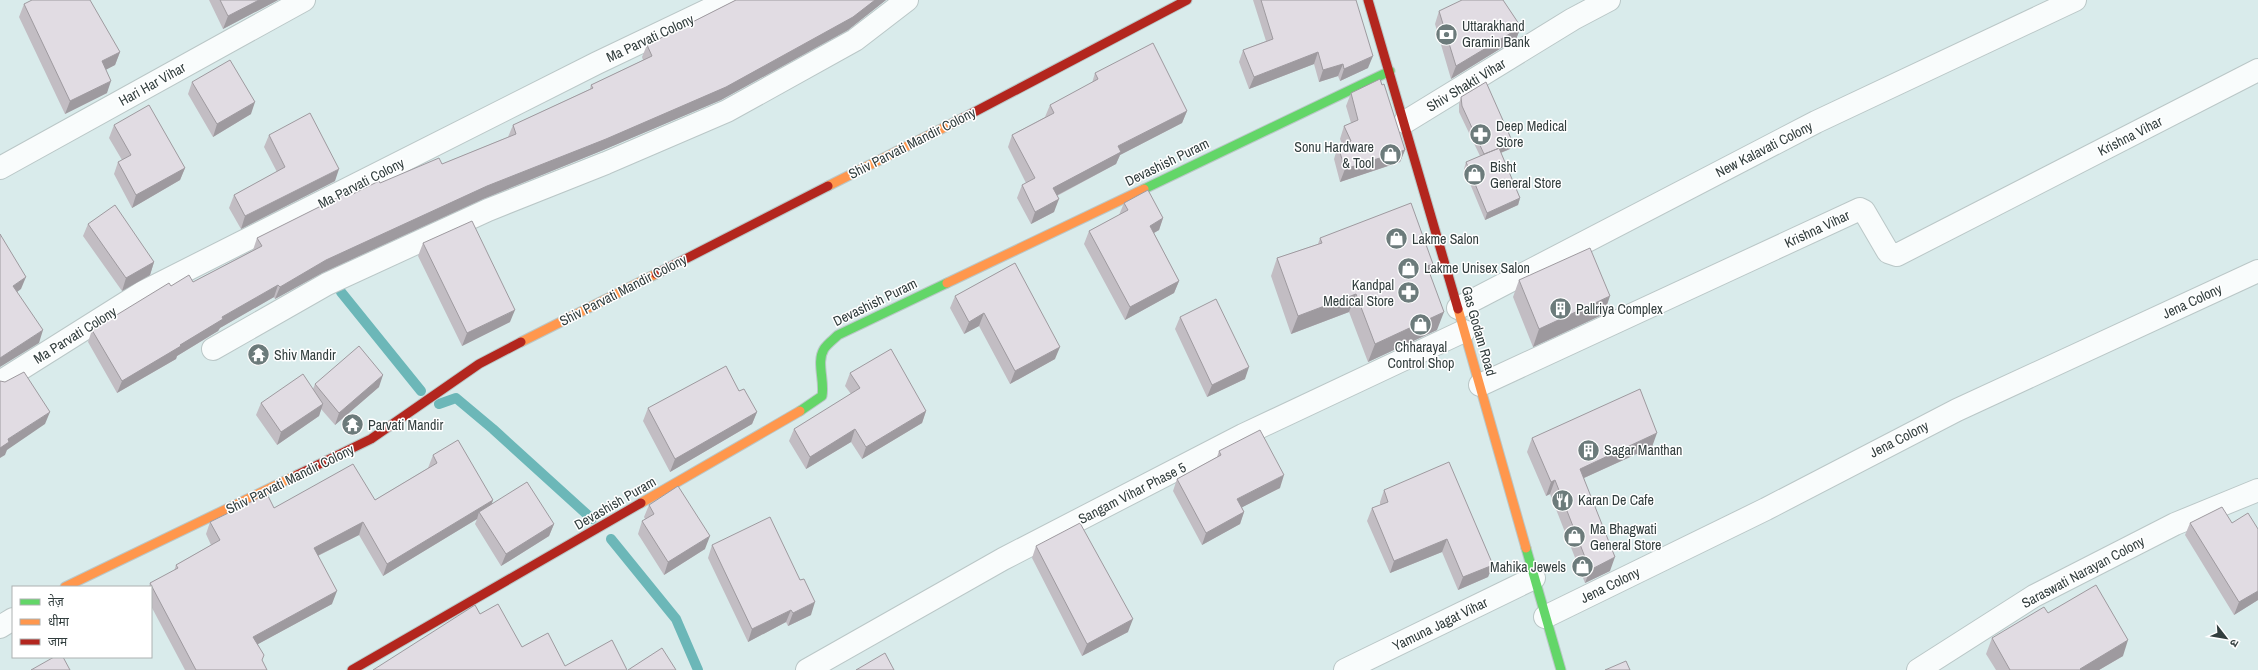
<svg xmlns="http://www.w3.org/2000/svg" width="2258" height="670" viewBox="0 0 2258 670" font-family="'Archivo Narrow','Noto Sans Devanagari',sans-serif">
<rect width="100%" height="100%" fill="#d9ebeb"/>
<g fill="none" stroke-linecap="round" stroke-linejoin="round">
<path stroke="#6cb7b8" stroke-width="10" d="M341,292l80,99
M439,404l17,-6 37,31 99,90
M611,539l65,80 22,51"/>
<defs>
<path id="street" d="M1405,122l168,-103 36,-19
M0,168l304,-168
M1458,308l358,-186 259,-122
M213,349l114,-65 161,-74 118,-47 121,-52 128,-71 52,-40
M0,382l143,-90 454,-229 132,-63
M1480,385l380,-176 4,2 24,41 9,3 361,-185
M1545,617l221,-108 191,-99 301,-139
M0,627l13,-8
M807,670l196,-111 240,-124 221,-104
M1345,670l189,-92
M1918,670l116,-74 141,-72 83,-34"/>
<path id="fast" d="M1144,189l246,-118
M800,411l22,-15c3,-15 -6,-34 2,-47 3,-5 10,-10 14,-14l109,-52
M1526,548l35,122"/>
<path id="slow" d="M828,186l135,-68
M947,283l197,-94
M1458,309l68,239
M521,342l135,-68
M641,503l159,-92
M65,587l232,-112"/>
<path id="jam" d="M1368,0l90,309
M963,118l224,-118
M656,274l172,-88
M297,475l74,-36 108,-75 42,-22
M352,670l289,-167"/>
</defs>
<use href="#street" stroke="#bac7c7" stroke-width="24"/>
<use href="#fast" stroke="#bac7c7" stroke-width="11"/>
<use href="#slow" stroke="#bac7c7" stroke-width="11"/>
<use href="#jam" stroke="#bac7c7" stroke-width="11"/>
<use href="#street" stroke="#f9fcfc" stroke-width="22"/>
<use href="#fast" stroke="#63d668" stroke-width="9"/>
<use href="#slow" stroke="#ff974d" stroke-width="9"/>
<use href="#jam" stroke="#b3261e" stroke-width="9"/>
</g>
<path fill="#c2bdc3" d="M209,0h69l-55,29z
M736,0h150l-38,30 -127,70 -120,51 -118,48 -161,74 -47,26 -1,-2 -54,31 -2,3 -41,25 -1,3 -59,34 -29,-51 4,-12 79,-44 22,-4 60,-32 4,-12 96,-44 27,-11 62,-19 66,-27 5,-12 77,-36 1,-4 52,-25 -1,-3 5,-12z
M1253,0h103l12,68 -28,13 -2,-5 -19,6 -5,-18 -65,25 -10,-27 4,-12 23,-9z
M24,4l96,48 -5,13 -9,4 1,24 -42,21 -46,-97z
M1439,11l82,16 -5,12 -65,40 -16,-55z
M1095,73l92,38 -5,12 -62,32 -4,9 -59,32 -3,16 -23,12 -14,-26 5,-13 4,-2 -18,-36 4,-12 33,-18 5,-12 42,-22z
M192,82l59,32 -38,23 -25,-43z
M1351,93l54,57 -5,12 -60,20 -6,-23 4,-13 4,-2 -2,-5 4,-13 7,-3 -5,-17z
M1461,97l52,46 -3,6 -9,4 19,45 -2,7 -33,15 -21,-51 2,-7 14,-6 -21,-44v-8z
M114,125l71,43 -5,12 -48,28 -18,-34 4,-12 4,-2 -13,-22z
M269,135l66,46 -94,48 -12,-21 5,-13 43,-23 -13,-25z
M1124,203l39,15 -4,12 -5,3 25,48 -5,12 -49,27 -41,-76 5,-13 30,-16z
M88,224l66,38 -4,13 -28,16 -39,-55z
M1320,238l113,26 -3,8 7,58 -69,32 -19,-50 -58,22 -20,-58 6,-18 41,-14z
M423,243l87,79 -48,24 -44,-90z
M1015,263l40,96 -45,25 -31,-58 -15,8 -14,-26 5,-12z
M1519,280l85,34 -71,33 -20,-50z
M1180,317l65,62 -38,18 -32,-68z
M850,373l76,38 -4,12 -60,36 -11,-17 -45,27 -17,-28 5,-12 57,-35 -6,-8z
M315,384l64,3 -44,38 -14,-16 -2,7 -42,29 -21,-30 5,-12 52,-14z
M739,391l18,21 -5,12 -82,48 -27,-51 5,-13z
M1532,438l120,9 -68,31 26,93 -25,12 -35,-89 -4,2 -19,-44z
M1219,451l61,37 -38,19 2,5 -4,12 -38,21 -29,-54 4,-12 40,-22z
M433,455l60,45 -2,4 63,20 -5,12 -48,30 -26,-42 2,-5 -94,57 -24,-41 -41,21 14,48 -74,40 4,18 5,8h-82l-34,-64v-19h-2l1,-4 24,-12 2,-6 35,-20 -5,-11 4,-12 64,-14 101,-8 53,-32z
M1384,490l109,75 -5,12 -30,13 -16,-38 -52,21 -23,-52 5,-13 8,-3v-3z
M649,505l56,44 -41,26 -26,-41 4,-13 3,-2 -1,-2z
M2190,523l68,77 -24,15 -49,-80z
M712,545l88,35 11,35 -23,11 -2,-4 -38,20 -40,-84z
M1036,546l92,86 -46,24 -50,-98z
M2048,613l75,43 -24,14h-103l-10,-16 6,-16z"/>
<path fill="#9e9a9f" d="M259,0h19l-55,29 5,-13z
M875,0h11l-38,30 -127,70 -120,51 -118,48 -161,74 -47,26 5,-12 46,-27z
M1521,27l-5,12 -65,40 5,-13z
M120,52l-5,13 -17,9 4,-13z
M1318,52l-4,12 -65,25 5,-12z
M1373,56l-5,12 -28,13 4,-12z
M1343,64l-5,12 -19,6 4,-12z
M111,81l-4,12 -42,21 5,-13z
M255,102l-4,12 -38,23 4,-13z
M1187,111l-5,12 -62,32 -4,9 -68,36 5,-12 65,-42z
M1513,143l-3,6 -28,11 2,-6z
M1405,150l-5,12 -60,20 5,-13z
M185,168l-5,12 -48,28 4,-13z
M339,169l-4,12 -94,48 4,-13z
M1520,198l-2,7 -33,15 2,-7z
M1059,199l-5,13 -23,12 4,-12z
M1163,218l-4,12 -14,8 5,-12z
M154,262l-4,13 -28,16 4,-13z
M1433,264l-7,18 1,-16z
M26,277l-5,12 -12,9 4,-12z
M1179,281l-5,12 -49,27 5,-13z
M278,285l-4,12 -54,31 -2,3 -41,25 -1,3 -59,34 5,-12 100,-64z
M1356,294l-7,18 -58,22 7,-18z
M1610,296l-6,18 -71,33 6,-18z
M515,310l-5,12 -48,24 5,-13z
M1444,312l-7,18 -69,32 7,-18z
M984,313l-5,13 -15,8 5,-12z
M43,330l-4,13 -39,24v-9z
M1060,347l-5,12 -45,25 5,-13z
M1249,367l-4,12 -38,18 5,-12z
M383,375l-4,12 -44,38 4,-12z
M323,404l-4,12 -42,29 4,-13z
M926,411l-4,12 -60,36 4,-12z
M50,412l-5,12 -38,26 -2,5 -5,3v-10l8,-9z
M757,412l-5,12 -82,48 5,-13z
M855,429l-4,13 -45,27 4,-12z
M1657,433l-5,14 -77,35 5,-13z
M1284,475l-4,13 -47,24 4,-13z
M1555,480l-5,14 -4,2 5,-14z
M493,500l-4,12h-10l-2,7 -94,57 4,-12z
M1244,512l-4,12 -38,21 4,-12z
M363,522l-4,13 -50,25 5,-12z
M554,524l-5,12 -48,30 5,-12z
M710,536l-5,13 -41,26 4,-13z
M1447,539l-5,13 -52,21 4,-12z
M1615,557l-5,14 -25,12 5,-13z
M1493,565l-5,12 -30,13 5,-13z
M337,591l-5,13 -83,45 4,-12z
M2258,591v9l-24,15 5,-13z
M815,602l-4,13 -23,11 5,-13z
M791,610l-5,12 -38,20 4,-13z
M1133,619l-5,13 -46,24 5,-12z
M2128,640l-5,16 -24,14h-19v-1z"/>
<path fill="#e1dce3" stroke="#9e9a9f" d="M32,0h58l30,52 -18,9 9,20 -41,20 -46,-97z
M220,0h39l-31,16z
M736,0h139l-22,17 -127,70 -120,52 -119,47 -161,74 -46,27 -2,-2 -56,32 1,2 -43,26 1,1 -59,35 -30,-51 77,-47 2,3 18,-11 4,7 69,-36 -5,-8 94,-47 2,3 26,-13 1,2 59,-25 3,6 74,-30 -3,-9 80,-37 -2,-3 61,-29 -5,-11z
M1261,0h95l17,56 -29,13 -1,-5 -20,6 -5,-18 -64,25 -11,-27 30,-11z
M1462,0h41l18,27 -65,39 -17,-55z
M1153,43l34,68 -69,35 3,6 -68,36 6,11 -24,13 -13,-27 13,-7 -23,-43 42,-22 -4,-8 48,-26 -3,-6z
M230,60l25,42 -38,22 -25,-42z
M1380,79l2,6 2,-1 21,66 -60,19 -7,-23 13,-5 -7,-15 14,-6 -7,-27z
M1486,82l27,61 -29,11 -22,-48 -1,-9z
M149,105l36,63 -49,27 -18,-33 13,-7 -17,-30z
M310,113l29,56 -94,47 -11,-21 51,-28 -16,-32z
M1499,148l21,50 -33,15 -21,-51z
M1148,190l15,28 -13,8 29,55 -49,26 -41,-76 39,-21 -4,-7z
M1411,203l22,61 -6,2 17,46 -69,32 -19,-50 -58,22 -21,-58 45,-15 -2,-5z
M115,205l39,57 -28,16 -38,-54z
M472,221l43,89 -48,23 -44,-90z
M0,234l26,43 -13,9 30,44 -43,28z
M1590,248l20,48 -71,33 -20,-49z
M1015,263l45,84 -45,24 -31,-58 -15,9 -14,-26z
M1216,299l33,68 -37,18 -32,-68z
M359,346l24,29 -44,38 -24,-29z
M891,349l35,62 -60,36 -11,-18 -45,28 -16,-28 66,-41 -10,-15z
M726,366l13,25 5,-2 13,23 -82,47 -27,-51z
M24,372l26,40 -42,27 1,3 -9,6v-67l5,1z
M303,374l20,30 -42,28 -20,-29z
M1640,389l17,44 -77,36 35,88 -25,13 -35,-90 -4,2 -19,-44z
M1260,430l24,45 -47,24 7,13 -38,21 -29,-54 44,-24 -2,-4z
M458,440l35,60 -106,64 -24,-42 -49,26 23,43 -84,46 11,18 -2,5 5,10h-71l-46,-87 28,-15 -2,-3 44,-25 -10,-18 57,-28 7,14 79,-44 22,36 62,-37 -4,-8z
M1449,462l44,103 -30,12 -16,-38 -53,22 -22,-53 16,-6 -4,-12z
M527,482l27,42 -48,30 -27,-42z
M678,486l32,50 -42,26 -26,-41 12,-7 -5,-9z
M2222,507l10,16 16,-10 10,16v62l-19,11 -49,-79z
M770,517l30,63 4,-1 11,23 -22,11 -2,-3 -39,19 -40,-84z
M1080,523l53,96 -46,25 -51,-98z
M2096,585l32,55 -48,29 1,1h-71l-18,-32 52,-31 4,6z
M498,604l24,43 26,-14 17,33 47,-26 15,30h-254l102,-65 5,9z
M662,648l14,22h-48z
M885,653l9,17h-38z
M54,657h9l7,13h-39z
M1626,661l4,9h-25z"/>
<defs>
<symbol id="bank-disc" viewBox="-11 -11 22 22"><circle r="9.5" fill="#6c7b7b" stroke="#fff"/><path d="M-6-4H6V4H-6ZM0-2.3a2.3 2.3 0 1 0 0 4.6a2.3 2.3 0 1 0 0-4.6Z" fill="#fff"/></symbol>
<symbol id="pharmacy-disc" viewBox="-11 -11 22 22"><circle r="9.5" fill="#6c7b7b" stroke="#fff"/><path d="M-2-6h4v4h4v4h-4v4h-4v-4h-4v-4h4Z" fill="#fff"/></symbol>
<symbol id="shop-disc" viewBox="-11 -11 22 22"><circle r="9.5" fill="#6c7b7b" stroke="#fff"/><path d="M-5-2.5h2.3a2.7 3.5 0 0 1 5.4 0H5L5.5 6h-11ZM-1.5-2.5h3a1.5 2.3 0 0 0-3 0Z" fill="#fff"/></symbol>
<symbol id="building-disc" viewBox="-11 -11 22 22"><circle r="9.5" fill="#6c7b7b" stroke="#fff"/><path d="M-4-6H4V6H1V3H-1V6H-4ZM-2.5-4.3h1.7v1.8h-1.7ZM.8-4.3h1.7v1.8H.8ZM-2.5-1h1.7V.8h-1.7ZM.8-1h1.7V.8H.8Z" fill="#fff"/></symbol>
<symbol id="temple-disc" viewBox="-11 -11 22 22"><circle r="9.5" fill="#6c7b7b" stroke="#fff"/><path d="M0-6L5-2H3V0L6.5 2.5H4V6H1.5V3h-3V6H-4V2.5H-6.5L-3 0V-2H-5Z" fill="#fff"/></symbol>
<symbol id="restaurant-disc" viewBox="-11 -11 22 22"><circle r="9.5" fill="#6c7b7b" stroke="#fff"/><path d="M-5-6h1v4h1v-4h1v4h1v-4h1v5L-1.5 .5V6h-2V.5L-5-1ZM5-6V6H3V1.5H1.5Q1.5-4 5-6Z" fill="#fff"/></symbol>
</defs>
<g fill-rule="evenodd">
<use href="#bank-disc" x="1434" y="22" width="25" height="25"/>
<use href="#pharmacy-disc" x="1468" y="122" width="25" height="25"/>
<use href="#shop-disc" x="1378" y="142" width="25" height="25"/>
<use href="#shop-disc" x="1462" y="162" width="25" height="25"/>
<use href="#shop-disc" x="1384" y="226" width="25" height="25"/>
<use href="#shop-disc" x="1396" y="256" width="25" height="25"/>
<use href="#pharmacy-disc" x="1396" y="280" width="25" height="25"/>
<use href="#building-disc" x="1548" y="296" width="25" height="25"/>
<use href="#shop-disc" x="1408" y="312" width="25" height="25"/>
<use href="#temple-disc" x="246" y="342" width="25" height="25"/>
<use href="#temple-disc" x="340" y="412" width="25" height="25"/>
<use href="#building-disc" x="1576" y="438" width="25" height="25"/>
<use href="#restaurant-disc" x="1550" y="488" width="25" height="25"/>
<use href="#shop-disc" x="1562" y="524" width="25" height="25"/>
<use href="#shop-disc" x="1570" y="554" width="25" height="25"/>
</g>
<g text-anchor="middle" dominant-baseline="central" stroke-width="3" stroke-linejoin="round" paint-order="stroke">
<g font-size="14" fill="#323e3e" stroke="#fff" text-anchor="start">
<text x="1462" y="26">Uttarakhand<tspan x="1462" dy="16">Gramin Bank</tspan></text>
<text x="1496" y="126">Deep Medical<tspan x="1496" dy="16">Store</tspan></text>
<text x="1374" y="147" text-anchor="end">Sonu Hardware<tspan x="1374" dy="16">&amp; Tool</tspan></text>
<text x="1490" y="167">Bisht<tspan x="1490" dy="16">General Store</tspan></text>
<text x="1412" y="239">Lakme Salon</text>
<text x="1424" y="268">Lakme Unisex Salon</text>
<text x="1394" y="285" text-anchor="end">Kandpal<tspan x="1394" dy="16">Medical Store</tspan></text>
<text x="1576" y="309">Pallriya Complex</text>
<text x="1421" y="347" text-anchor="middle">Chharayal<tspan x="1421" dy="16">Control Shop</tspan></text>
<text x="274" y="355">Shiv Mandir</text>
<text x="368" y="425">Parvati Mandir</text>
<text x="1604" y="450">Sagar Manthan</text>
<text x="1578" y="500">Karan De Cafe</text>
<text x="1590" y="529">Ma Bhagwati<tspan x="1590" dy="16">General Store</tspan></text>
<text x="1566" y="567" text-anchor="end">Mahika Jewels</text>
</g>
<g font-size="14" fill="#323e3e" stroke="#fff">
<text transform="translate(650 38) rotate(-25)">Ma Parvati Colony</text>
<text transform="translate(152 84) rotate(-29)">Hari Har Vihar</text>
<text transform="translate(1466 85) rotate(-31)">Shiv Shakti Vihar</text>
<text transform="translate(2130 136) rotate(-27)">Krishna Vihar</text>
<text transform="translate(912 143) rotate(-27)">Shiv Parvati Mandir Colony</text>
<text transform="translate(1764 149) rotate(-27)">New Kalavati Colony</text>
<text transform="translate(1167 162) rotate(-26)">Devashish Puram</text>
<text transform="translate(361 183) rotate(-27)">Ma Parvati Colony</text>
<text transform="translate(1817 229) rotate(-25)">Krishna Vihar</text>
<text transform="translate(623 290) rotate(-27)">Shiv Parvati Mandir Colony</text>
<text transform="translate(2192 301) rotate(-25)">Jena Colony</text>
<text transform="translate(875 302) rotate(-26)">Devashish Puram</text>
<text transform="translate(1479 331) rotate(74)">Gas Godam Road</text>
<text transform="translate(75 335) rotate(-32)">Ma Parvati Colony</text>
<text transform="translate(1899 439) rotate(-27)">Jena Colony</text>
<text transform="translate(290 479) rotate(-26)">Shiv Parvati Mandir Colony</text>
<text transform="translate(1132 493) rotate(-27)">Sangam Vihar Phase 5</text>
<text transform="translate(615 503) rotate(-30)">Devashish Puram</text>
<text transform="translate(2083 572) rotate(-28)">Saraswati Narayan Colony</text>
<text transform="translate(1610 585) rotate(-26)">Jena Colony</text>
<text transform="translate(1440 624) rotate(-26)">Yamuna Jagat Vihar</text>
</g>
</g>
<rect x="12" y="586" width="140" height="72" fill="#ffffff" stroke="#adb2b2"/>
<rect x="20" y="599" width="20" height="6" fill="#63d668" stroke="#adb2b2"/>
<text x="48" y="606" font-size="12" fill="#323e3e">तेज़</text>
<rect x="20" y="619" width="20" height="6" fill="#ff974d" stroke="#adb2b2"/>
<text x="48" y="626" font-size="12" fill="#323e3e">धीमा</text>
<rect x="20" y="639" width="20" height="6" fill="#b3261e" stroke="#adb2b2"/>
<text x="48" y="646" font-size="12" fill="#323e3e">जाम</text>
<g transform="translate(2226 638) rotate(121)" stroke="#ffffff" stroke-width="3" paint-order="stroke">
<path d="M0-3L7 15L0 10L-7 15Z" fill="#323e3e"/>
<text y="-6" font-size="11" font-weight="bold" text-anchor="middle" fill="#323e3e">उ</text>
</g>
</svg>
